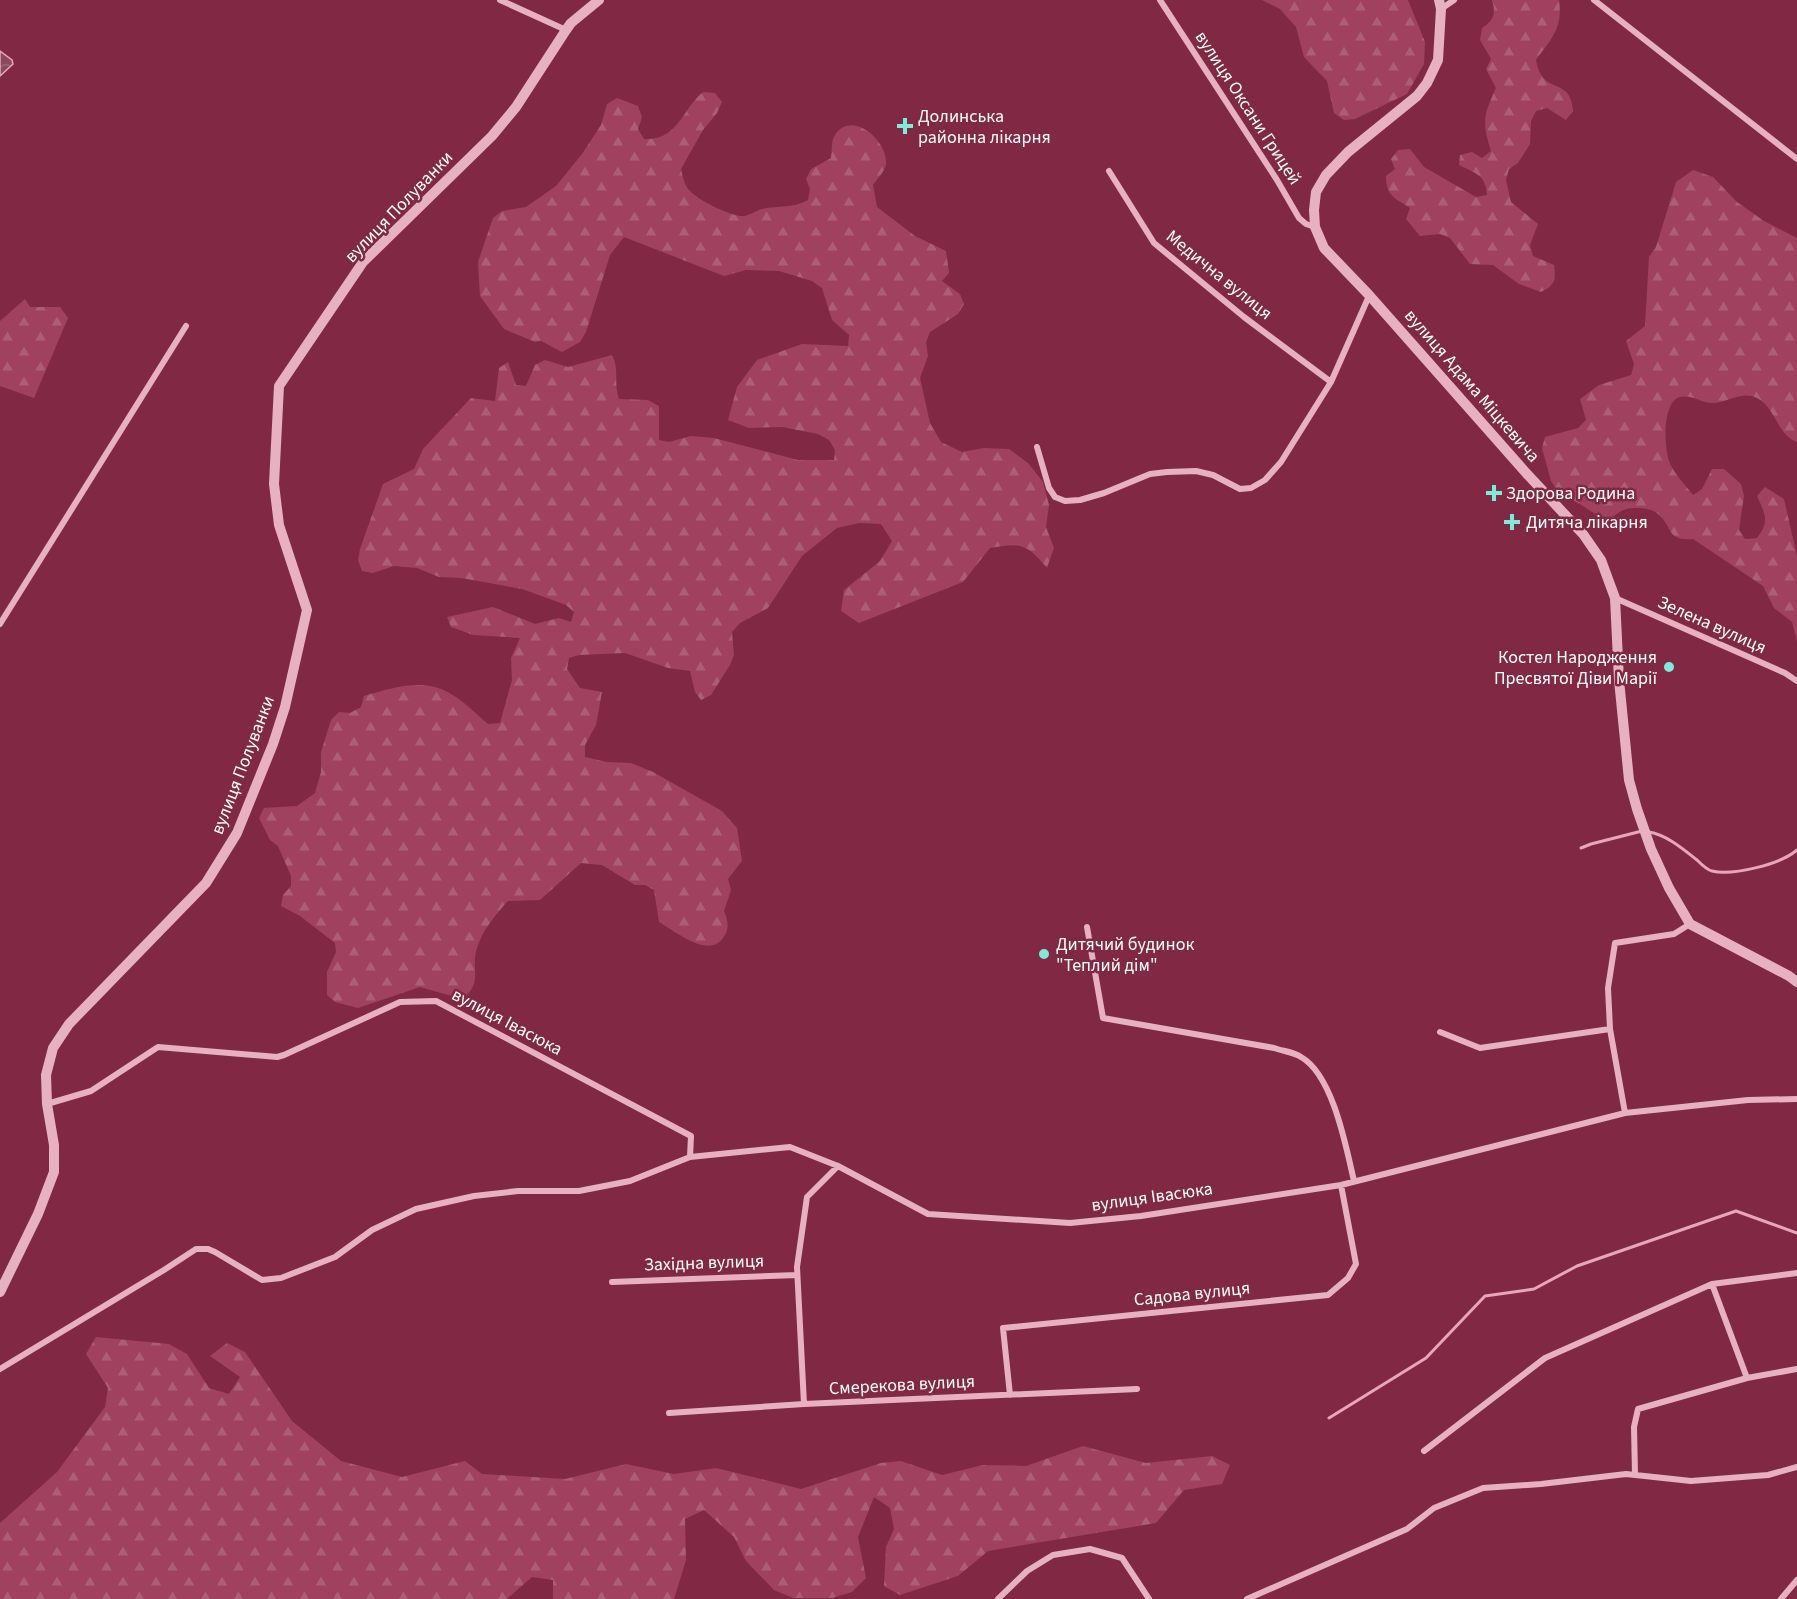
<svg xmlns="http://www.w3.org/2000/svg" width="1797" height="1599" viewBox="0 0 1797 1599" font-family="'Source Sans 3',sans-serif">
<defs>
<pattern id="forest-firs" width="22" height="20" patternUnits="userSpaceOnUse" patternTransform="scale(1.5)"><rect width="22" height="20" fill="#9f415f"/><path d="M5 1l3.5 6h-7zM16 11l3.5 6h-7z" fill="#ad5e77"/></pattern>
<pattern id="water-waves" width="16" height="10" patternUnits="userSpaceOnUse" patternTransform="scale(1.5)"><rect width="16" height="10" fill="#894a5d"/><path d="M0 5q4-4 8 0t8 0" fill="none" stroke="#9b6575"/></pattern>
</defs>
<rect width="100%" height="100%" fill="#812944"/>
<path fill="url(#forest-firs)" d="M1262,0h146l17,42 -1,22 -17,30 -52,25 -11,1 -10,-7 -7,-32 -23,-24 -8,-30 -16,-18z
M1492,0h67c4,29 -8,39 -23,60 6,37 35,15 37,51l-7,9 -19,-12 -11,3 -5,10 -1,23 -12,19 -9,6 -3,11 5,22 27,22 -8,21 3,11 21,9c2,15 1,20 -13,27l-22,-8 -26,-19 -23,-1 -20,-26 -10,-4 -20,2 -14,-17 4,-11c-15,-10 -24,-12 -24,-32l9,-7 -4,-10 7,-9 12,-1 14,18 52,30 11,-2c-1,-20 -12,-22 -28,-30l1,-10 12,-3 10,6 9,-7c-9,-29 -8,-35 5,-63l-10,-19 5,-10 -11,-19 2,-12c12,-8 14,-14 10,-28z
M703,92l12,1 7,9 -5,11 -14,17 -22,39c2,8 3,16 9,22 8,9 37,23 50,25 8,1 15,-5 22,-7 17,-4 30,0 46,-9l2,-11 -4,-10 5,-10 20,-11c1,-7 0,-17 4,-23 17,-26 53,6 51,29 -1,7 -9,15 -13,21l4,22 38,29 31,15 3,22 -7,8 18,13 4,10 -6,10 -28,18 -4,10 2,14 -8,22 10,45 11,19 21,10 22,-4 25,1 19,14 15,19 6,23 -3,22 8,21 -7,20c-20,-24 -26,-26 -57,-20l-27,34 -104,41 -18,-12 3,-21 36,-29 12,-20 -11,-17 -22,-1 -22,5 -35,28 -34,52 -28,15 -8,9 2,23 -4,10 -19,30 -10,5 -6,-8 -5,-21 -22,-3 -43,-15 -46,2 -10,3 -2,11 13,19 22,4 -6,33 -11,20v12l22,5 24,1 22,9 69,39 15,17 5,33 -14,18 3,11 -7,21c4,10 6,18 -1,27 -15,21 -48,-7 -64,-16l-5,-32 -9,-5h-10l-33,-20 -21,-2 -41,37 -32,1c-12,13 -26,30 -31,47 -7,21 7,35 -15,51l-42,-12 -62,21 -23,-6 -8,-7v-23l9,-20 -1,-9 -35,-27 -19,-10 2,-11 8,-9v-10l-13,-30 -8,-6 -11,-22 5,-10 33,-2 18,-13 6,-21v-20l10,-32 8,-8 11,1 11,-6 3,-11c28,-8 60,-19 87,-2 13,7 25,20 37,30l12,-1 12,-43 -1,-22 9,-20 -47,-3 -22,-8 -4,-10 46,-10 42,17 24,-6 12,4 3,-10 -8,-7 -44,-16 -61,-11 -22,-1 -22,-9 -23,-2 -21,7 -11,-2 -4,-11 2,-11 23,-65 31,-15 9,-20 48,-51 24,3 4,-33 9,-6 8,23 10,1 9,-21 10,-5 23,7 44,-12c8,16 1,27 7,44l29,1 11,6v34l10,2 22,-6 23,2 84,22h36l1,-10 -6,-10 -11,-6 -36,-7 -33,1 -21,-8 9,-33 20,-27 45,-16 46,2 1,-11 -17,-15 -10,-32 -10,-7 -33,-10 -33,-1 -22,6 -100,-39 -14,18 -24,77 -6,10 -18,10 -21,-11 -6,1 -31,-13 -24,-33 -2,-34 15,-44 9,-7 24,-4 30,-21 26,-32 19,-29 6,-21 10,-6 21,8 4,11 -4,12 6,10c34,2 38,-30 59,-47z
M1693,170l20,7 24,25 27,19 33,17v204c-20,-7 -21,-34 -40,-44 -15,-8 -30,5 -45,5 -11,0 -20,-9 -32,-6 -18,5 -16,49 -11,64 3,10 17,25 24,34l9,-6 10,-20h12l17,15 3,12 -5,34 6,9 12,-1c13,-17 8,-24 0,-42l8,-9 19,12 13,57v85l-5,-19 -18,-14 -11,-22 -70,-47c-27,2 -19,-11 -35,-25 -6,-6 -22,-7 -31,-5 -7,1 -14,8 -20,12l-50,-31 -6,-9 -9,-33 3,-11 33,-9 8,-8 -6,-21 19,-14 32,-10 3,-11 -8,-23 19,-15 4,-69 7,-10 20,-65z
M25,299l5,8h30l8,11 -34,80 -34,-12v-65z
M96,1337l73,7 18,10 22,34 20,6 11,-17 -30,-21 17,-13 18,9 47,69 49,40 61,16 63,-16 17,13 83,5 61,-15 48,10 42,-6 85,21 80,-26 20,-2 41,14 41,-10 43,1 57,-20 63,17 66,-7 18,9 -8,19 -38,6 -28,33 -168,28 -30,25 -58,19 -16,-9 2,-39 8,-18 -4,-21 -16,-11 -16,40 8,41 -14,14 -20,6h-39l-19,-8 -28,-29 -12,-24 -30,-27 -19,9 1,41 -12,39h-121v-19l-21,-3 -25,22h-507v-76l57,-51 48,-65 3,-19 -22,-34z"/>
<path fill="url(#water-waves)" stroke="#e6a6bc" stroke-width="1.5" d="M0,51l12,9 1,4 -13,12z"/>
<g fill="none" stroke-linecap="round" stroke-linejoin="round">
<path stroke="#e6a6bc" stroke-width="3" d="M1649,832c18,3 34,17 48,28 4,4 10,10 15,11 21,5 69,-7 85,-21
M1581,848l10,-4 51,-13
M1329,1418l97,-60 59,-62 49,-7 43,-23 159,-55 61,22"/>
<path stroke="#e6b2c2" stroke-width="6" d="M500,0l66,30
M1160,0l117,180 22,38 7,6 9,3
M1594,0l203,159
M1441,9l13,-9
M1109,171l45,72 90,74 87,65
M1037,447l12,41 6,9 10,4 15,-1 24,-7 46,-19 17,-2 29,-1 17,4 27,14 11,-1 14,-8 16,-18 50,-80 38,-86
M1615,598l170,75 12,8
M0,624l186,-298
M1087,927l16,91 171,30c8,3 20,4 27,9 32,18 45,90 53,124
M1440,1032l40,16 130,-19
M47,1104l44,-13 67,-44 119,10 7,-2 116,-53 36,-1 255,135 -1,21 100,-10 48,19 90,48 142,9 71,-7 200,-31 284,-72 123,-13 49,-1
M1625,1113l-15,-84 -2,-41 7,-45 59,-9 16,-10
M612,1282l185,-7
M1712,1284l35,94
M0,1369l164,-99 32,-21h12l7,3 47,28 19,-2 54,-21 37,-27 44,-21 58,-13 44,-5h61l51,-10 60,-24
M1010,1395l-7,-67 325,-33 20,-17 8,-14 -15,-79
M804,1404l-7,-137 10,-70 31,-31
M669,1413l135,-9 333,-15
M1424,1451l121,-93 167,-74 85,-11
M1635,1475l-1,-48 4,-18 109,-31 50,-9
M998,1599l29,-28 26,-16 37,-6 32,9 27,41
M1247,1599l160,-70 27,-21 49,-20 58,-4 85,-10 65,7 77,-6 29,-8
M1781,1599l16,-19"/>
<path stroke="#e6b2c2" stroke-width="10" d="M1439,0l2,9 -3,51 -11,23 -10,13 -69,56 -22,23 -10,17 -2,18 1,17 9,21 45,47 158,179 56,60 18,26 14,38 4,82 10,100 8,29 14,40 18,39 21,36 99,52 8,6
M0,1292l38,-78 16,-42v-27l-7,-41 -1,-29 7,-27 16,-24 137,-141 31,-50 36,-89 12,-37 22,-97 -28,-85 -5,-41 5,-98 84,-124 129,-126 24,-29 50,-77 5,-7 28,-23"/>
</g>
<g fill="#79ecda" stroke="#812944" stroke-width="2">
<path d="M902 117h6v6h6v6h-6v6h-6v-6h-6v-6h6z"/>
<path d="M1491 484h6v6h6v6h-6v6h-6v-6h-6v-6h6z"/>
<path d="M1509 513h6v6h6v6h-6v6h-6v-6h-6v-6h6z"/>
<circle cx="1669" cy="667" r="6"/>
<circle cx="1044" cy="954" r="6"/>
</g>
<g text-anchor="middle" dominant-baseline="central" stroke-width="5" stroke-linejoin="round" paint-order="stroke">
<g font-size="18" fill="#fff" stroke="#812944">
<text transform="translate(1248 108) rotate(57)">вулиця Оксани Грицей</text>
<text transform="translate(399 207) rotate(-46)">вулиця Полуванки</text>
<text transform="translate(1219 275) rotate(39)">Медична вулиця</text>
<text transform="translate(1472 386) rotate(49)">вулиця Адама Міцкевича</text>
<text transform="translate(1712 625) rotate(24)">Зелена вулиця</text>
<text transform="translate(243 765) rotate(-69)">вулиця Полуванки</text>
<text transform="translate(507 1022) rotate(28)">вулиця Івасюка</text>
<text transform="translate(1152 1197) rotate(-8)">вулиця Івасюка</text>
<text transform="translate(704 1263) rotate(-2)">Західна вулиця</text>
<text transform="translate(1192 1294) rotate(-6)">Садова вулиця</text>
<text transform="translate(902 1385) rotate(-3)">Смерекова вулиця</text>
</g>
<g font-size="18" fill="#fff" stroke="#812944" text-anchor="start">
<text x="918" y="116">Долинська<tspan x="918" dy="21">районна лікарня</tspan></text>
<text x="1506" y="493">Здорова Родина</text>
<text x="1526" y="522">Дитяча лікарня</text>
<text x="1657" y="657" text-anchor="end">Костел Народження<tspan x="1657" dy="21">Пресвятої Діви Марії</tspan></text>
<text x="1056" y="944">Дитячий будинок<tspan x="1056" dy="21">"Теплий дім"</tspan></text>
</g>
</g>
</svg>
